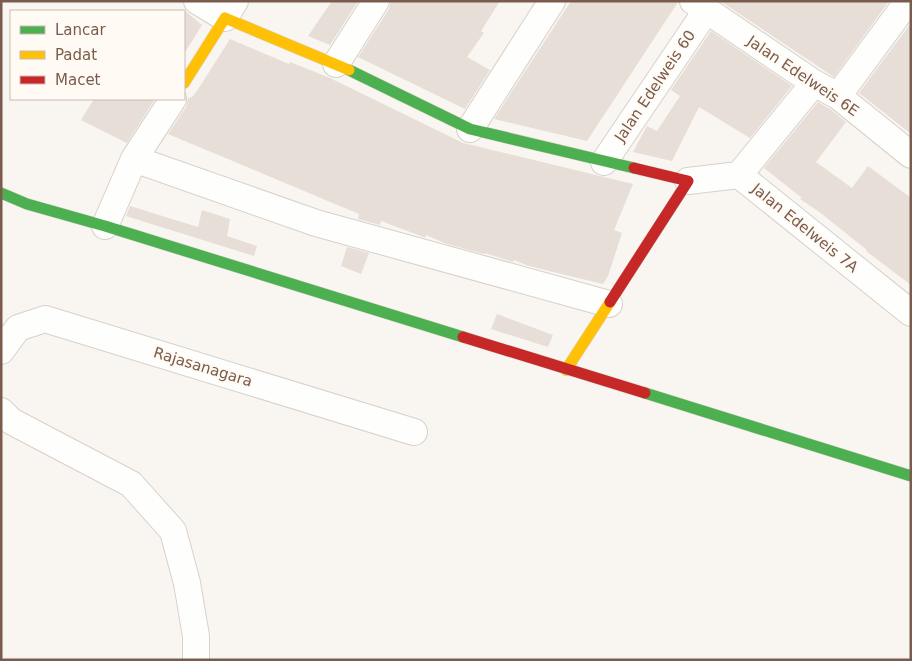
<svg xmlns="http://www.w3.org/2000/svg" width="912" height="661" viewBox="0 0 912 661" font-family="'DejaVu Sans',sans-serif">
<rect width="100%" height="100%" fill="#f9f5f0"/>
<path fill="#e6ded7" d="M332,1h26l-28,44 -22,-9z
M391,1h109l-19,30 3,2 -17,24 23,13 -25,39 -107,-52 31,-48z
M571,1l107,1 -91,139 -93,-22z
M720,1h169l-55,76z
M184,10l18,15 -18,29z
M911,23v111l-52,-41z
M711,31l81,55 -42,52 -51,-31 -27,54 -39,-9 14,-26 10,5 23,-35 -9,-6z
M230,39l59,25 1,-2 40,16 133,65 170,41 -19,46 8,3 -14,43 -5,8 -74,-18 -15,-6 -1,2 -28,-9 -1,1 -37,-10 -21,-9 -1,3 -4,-2 -40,-15 -1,4 -22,-6 1,-5 -191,-80 18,-27 2,-9 4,-1 5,-6z
M94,99h61l-28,44 -46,-23z
M818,102l12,7 16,13 -30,40 36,26 16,-22 43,32v87l-45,-34 1,-1 -49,-39 -18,-12 2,-1 -38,-30z
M130,206l68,21 4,-17 28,9 -3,17 30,10 -3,10 -128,-40z
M347,247l22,6 -8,21 -20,-8z
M497,314l56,21 -5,12 -57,-18z"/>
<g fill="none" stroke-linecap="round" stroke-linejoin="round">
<defs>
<path id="street" d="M197,1l28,17 10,-17
M693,1l121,82 24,13 73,59
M336,64l40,-63
M838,96l70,-95
M470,129l82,-128
M134,159l182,64 293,81
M604,162l102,-151
M739,175l75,-92
M688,181l51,-6 172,138
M105,226l29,-67 39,-60
M1,351l17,-23 27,-9 369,113
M1,411l10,10 120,63 42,47 14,52 9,53v24"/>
<path id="fast" d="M349,70l121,59 164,39
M1,193l26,11 78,22 358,111
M645,393l266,83"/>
<path id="slow" d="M184,83l41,-65 124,52
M566,370l44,-68"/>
<path id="jam" d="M610,302l78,-121 -54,-13
M463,337l182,56"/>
</defs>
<use href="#street" stroke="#d7d1cb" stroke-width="28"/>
<use href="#fast" stroke="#d9d2cb" stroke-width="12"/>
<use href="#slow" stroke="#d9d2cb" stroke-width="12"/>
<use href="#jam" stroke="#d9d2cb" stroke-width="12"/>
<use href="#street" stroke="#fefefd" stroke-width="26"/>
<use href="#fast" stroke="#4caf50" stroke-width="11"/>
<use href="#slow" stroke="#ffc107" stroke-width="11"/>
<use href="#jam" stroke="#c62828" stroke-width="11"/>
</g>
<g text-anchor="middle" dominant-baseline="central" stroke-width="4" stroke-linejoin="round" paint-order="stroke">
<g font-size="15" fill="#7a5c4d" stroke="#fffaf3">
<text transform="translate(803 76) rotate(34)">Jalan Edelweis 6E</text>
<text transform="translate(655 86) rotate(-56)">Jalan Edelweis 60</text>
<text transform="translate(805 228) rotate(39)">Jalan Edelweis 7A</text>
<text transform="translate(203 367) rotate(17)">Rajasanagara</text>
</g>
</g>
<rect width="912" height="661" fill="none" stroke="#7a5c4d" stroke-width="5"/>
<rect x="10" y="10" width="175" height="90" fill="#fffaf3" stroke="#cabbb1"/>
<rect x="20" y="26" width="25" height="8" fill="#4caf50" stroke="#cabbb1"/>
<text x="55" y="35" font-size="15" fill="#7a5c4d">Lancar</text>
<rect x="20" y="51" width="25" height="8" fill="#ffc107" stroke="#cabbb1"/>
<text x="55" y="60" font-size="15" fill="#7a5c4d">Padat</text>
<rect x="20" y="76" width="25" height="8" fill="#c62828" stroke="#cabbb1"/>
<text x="55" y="85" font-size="15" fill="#7a5c4d">Macet</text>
</svg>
